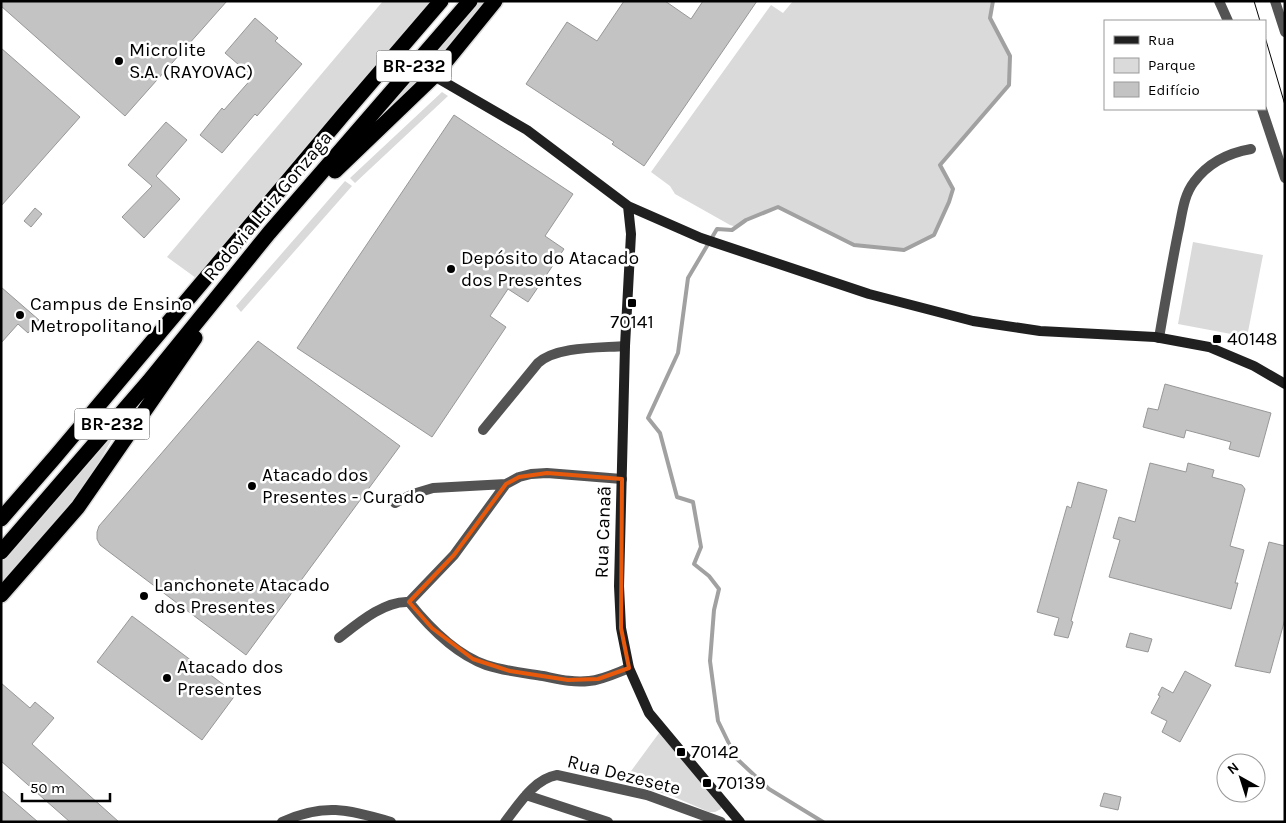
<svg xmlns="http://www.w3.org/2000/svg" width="1286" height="823" viewBox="0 0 1286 823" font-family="Karla,sans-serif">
<rect width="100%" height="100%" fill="#fff"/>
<path fill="#dadada" d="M383,1h47l-234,277 -29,-21z
M480,1h6l-54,69 -70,67 20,-26z
M793,1h200l-3,17 20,38 -1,29 -69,80 13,24 -4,13 -15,33 -30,15 -50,-5 -76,-38 -31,13 -10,7 -7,-2 -55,-31 -5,-8 -19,-14 120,-167 12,8z
M442,92l6,4 -93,87 -5,-5z
M345,181l7,5 -111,126 -5,-6z
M1193,242l70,13 -16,82 -69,-13z
M121,423l-40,71 -80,93v-26z
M659,733l62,72v4l-6,3h-6l-37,-16 -49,-14z"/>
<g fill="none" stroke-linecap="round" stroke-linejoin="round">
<path stroke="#a1a1a1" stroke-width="4" d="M823,822l-54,-33 -33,-31 -18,-37 -8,-60 4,-51 5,-21 -10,-13 -15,-12 7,-17 -8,-45 -16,-5 -17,-64 -12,-15 30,-65 10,-75 29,-49 15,1 14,-10 32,-13 76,38 50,5 30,-15 15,-33 4,-13 -13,-24 69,-80 1,-29 -20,-38 3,-17"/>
</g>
<path fill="#c3c3c3" stroke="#979797" d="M1,1h226l-102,115 -124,-110z
M624,1h41l26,18 12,-18h54l-113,165 -32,-22 2,-2 -88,-58 41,-62 30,19z
M255,18l23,20 -3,3 27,23 -45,52 -2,-2 -33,39 -22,-18 22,-27 2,2 29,-33 -28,-24z
M1,48l79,69 -79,89z
M454,115l119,79 -28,42 19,13 -36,53 -20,-13 -18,27 16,11 -74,110 -135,-89z
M166,122l21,18 -31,36 24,23 -36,39 -22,-21 30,-31 -24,-21z
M35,208l7,6 -11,13 -7,-6z
M1,287l38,33 -11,13 -10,-9 -17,19z
M258,341l142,105 -154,209 -146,-110 -3,-6v-7l2,-6z
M1165,384l106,29 -12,44 -30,-8 2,-7 -26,-7 -19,-5 -2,8 -41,-11 5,-19 10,2z
M1150,463l36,9 2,-9 26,7 -2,7 30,8 3,4 -15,57 14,4 -9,33h3l-7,26 -122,-32 11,-37 -7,-2 6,-21 16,5z
M1078,482l29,8 -36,131 2,1 -5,16 -14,-3 5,-17 -22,-6 30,-106 4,2z
M1269,542l16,4v73l-15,54 -35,-7z
M132,616l104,78 -34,46 -105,-78z
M1130,633l22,6 -4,13 -22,-5z
M1185,671l26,14 -31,57 -18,-10 5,-11 -16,-8 9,-17 -2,-1 4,-8 11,6z
M1,683l29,25 5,-6 19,16 -22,26 87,78h-49l-69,-61z
M1,790l37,32h-37z
M1104,793l17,4 -3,13 -18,-4z"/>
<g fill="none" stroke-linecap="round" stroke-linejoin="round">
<defs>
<path id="highway" d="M335,171l99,-95 61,-75
M1,519l54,-62 288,-342 98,-114
M1,552l148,-171 120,-148 201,-232
M1,595l77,-88 117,-169"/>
</defs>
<use href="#highway" stroke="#dbdbdb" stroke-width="18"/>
<path stroke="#535353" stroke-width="10" d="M1219,1l9,20
M1275,1l10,31
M1262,109l23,69
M1159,338c6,-35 12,-70 19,-105 4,-17 5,-37 16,-51 14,-19 34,-29 57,-33
M483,430l55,-67c19,-17 62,-15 87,-17
M395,503l18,-9 20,-6 73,-4
M409,602l45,-47 52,-71 13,-7 12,-3 16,-1 75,6
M409,602c20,25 46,52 77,63 18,6 38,8 57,11 15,3 30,7 46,5 13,-1 27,-8 40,-13
M339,638c18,-14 46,-38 70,-36
M526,795l82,27
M282,822c41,-19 66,-13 109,0
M505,822c14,-18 29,-43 52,-47l90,20 74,27"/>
<path stroke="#202020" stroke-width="10" d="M434,76l93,54 101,76 73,32 168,56 104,27 67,10 115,6 54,10 45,19 31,18
M628,206l3,28 -6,112 -6,240 2,42 8,40 20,45 91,109"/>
<use href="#highway" stroke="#000" stroke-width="15"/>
<path stroke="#000" stroke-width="1" d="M1254,1l6,20
M1265,37l20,68"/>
</g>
<path fill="none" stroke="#e8590c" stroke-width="4" stroke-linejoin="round" d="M547,473l75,6 -1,149 8,40 -31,11 -30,1 -58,-9 -37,-12 -41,-31 -23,-26 45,-47 52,-71 13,-7z"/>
<g fill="#000" stroke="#fff" stroke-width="2">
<circle cx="119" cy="61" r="5"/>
<circle cx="451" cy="269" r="5"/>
<rect x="627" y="298" width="10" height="10" rx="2.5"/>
<circle cx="20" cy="315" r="5"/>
<rect x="1212" y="334" width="10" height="10" rx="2.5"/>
<circle cx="252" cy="486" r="5"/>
<circle cx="144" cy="596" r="5"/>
<circle cx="167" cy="678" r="5"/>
<rect x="676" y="747" width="10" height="10" rx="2.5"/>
<rect x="702" y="778" width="10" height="10" rx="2.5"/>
</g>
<g text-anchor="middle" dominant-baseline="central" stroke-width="5" stroke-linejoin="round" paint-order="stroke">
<g fill="#fff" stroke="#4c4c4c" stroke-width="1">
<rect x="376.5" y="50.5" width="75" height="31" rx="4"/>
<rect x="74.5" y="408.5" width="75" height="31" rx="4"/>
</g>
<g font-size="18" font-weight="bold" fill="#000">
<text x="414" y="66">BR-232</text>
<text x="112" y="424">BR-232</text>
</g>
<g font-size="19" fill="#000" stroke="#fff" text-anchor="start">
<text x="129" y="50">Microlite<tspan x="129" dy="22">S.A. (RAYOVAC)</tspan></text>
<text x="461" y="258">Depósito do Atacado<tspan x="461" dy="22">dos Presentes</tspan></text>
<text x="30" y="304">Campus de Ensino<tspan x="30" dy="22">Metropolitano I</tspan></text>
<text x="632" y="322" text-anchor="middle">70141</text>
<text x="1227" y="339">40148</text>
<text x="262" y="475">Atacado dos<tspan x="262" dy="22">Presentes - Curado</tspan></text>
<text x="154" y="585">Lanchonete Atacado<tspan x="154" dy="22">dos Presentes</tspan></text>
<text x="177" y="667">Atacado dos<tspan x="177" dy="22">Presentes</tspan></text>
<text x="691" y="752">70142</text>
<text x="717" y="783">70139</text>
</g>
<g font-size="19" fill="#000" stroke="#fff">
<text transform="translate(268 206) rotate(-50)">Rodovia Luiz Gonzaga</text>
<text transform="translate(603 532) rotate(-88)">Rua Canaã</text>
<text transform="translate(624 775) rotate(14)">Rua Dezesete</text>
</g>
</g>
<rect width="1286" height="823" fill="none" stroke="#000000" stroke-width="5"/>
<rect x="1104" y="20" width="162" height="90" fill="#ffffff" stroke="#999999"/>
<rect x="1114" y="36" width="25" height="8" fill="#202020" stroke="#999999"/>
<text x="1148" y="45" font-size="15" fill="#000000">Rua</text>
<rect x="1114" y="58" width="25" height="15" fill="#dadada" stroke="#999999"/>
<text x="1148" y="70" font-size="15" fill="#000000">Parque</text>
<rect x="1114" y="82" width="25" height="15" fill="#c3c3c3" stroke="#999999"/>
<text x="1148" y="95" font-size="15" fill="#000000">Edifício</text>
<g transform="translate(1241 778) rotate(321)"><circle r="24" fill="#ffffff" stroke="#999999"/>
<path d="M0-4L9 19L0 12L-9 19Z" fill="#000000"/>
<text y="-8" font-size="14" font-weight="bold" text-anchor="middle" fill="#000000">N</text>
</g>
<path d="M22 793v8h88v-8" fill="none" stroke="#000000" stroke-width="2.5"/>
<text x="30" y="793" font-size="15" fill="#000000" stroke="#ffffff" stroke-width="4" paint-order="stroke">50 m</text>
</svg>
